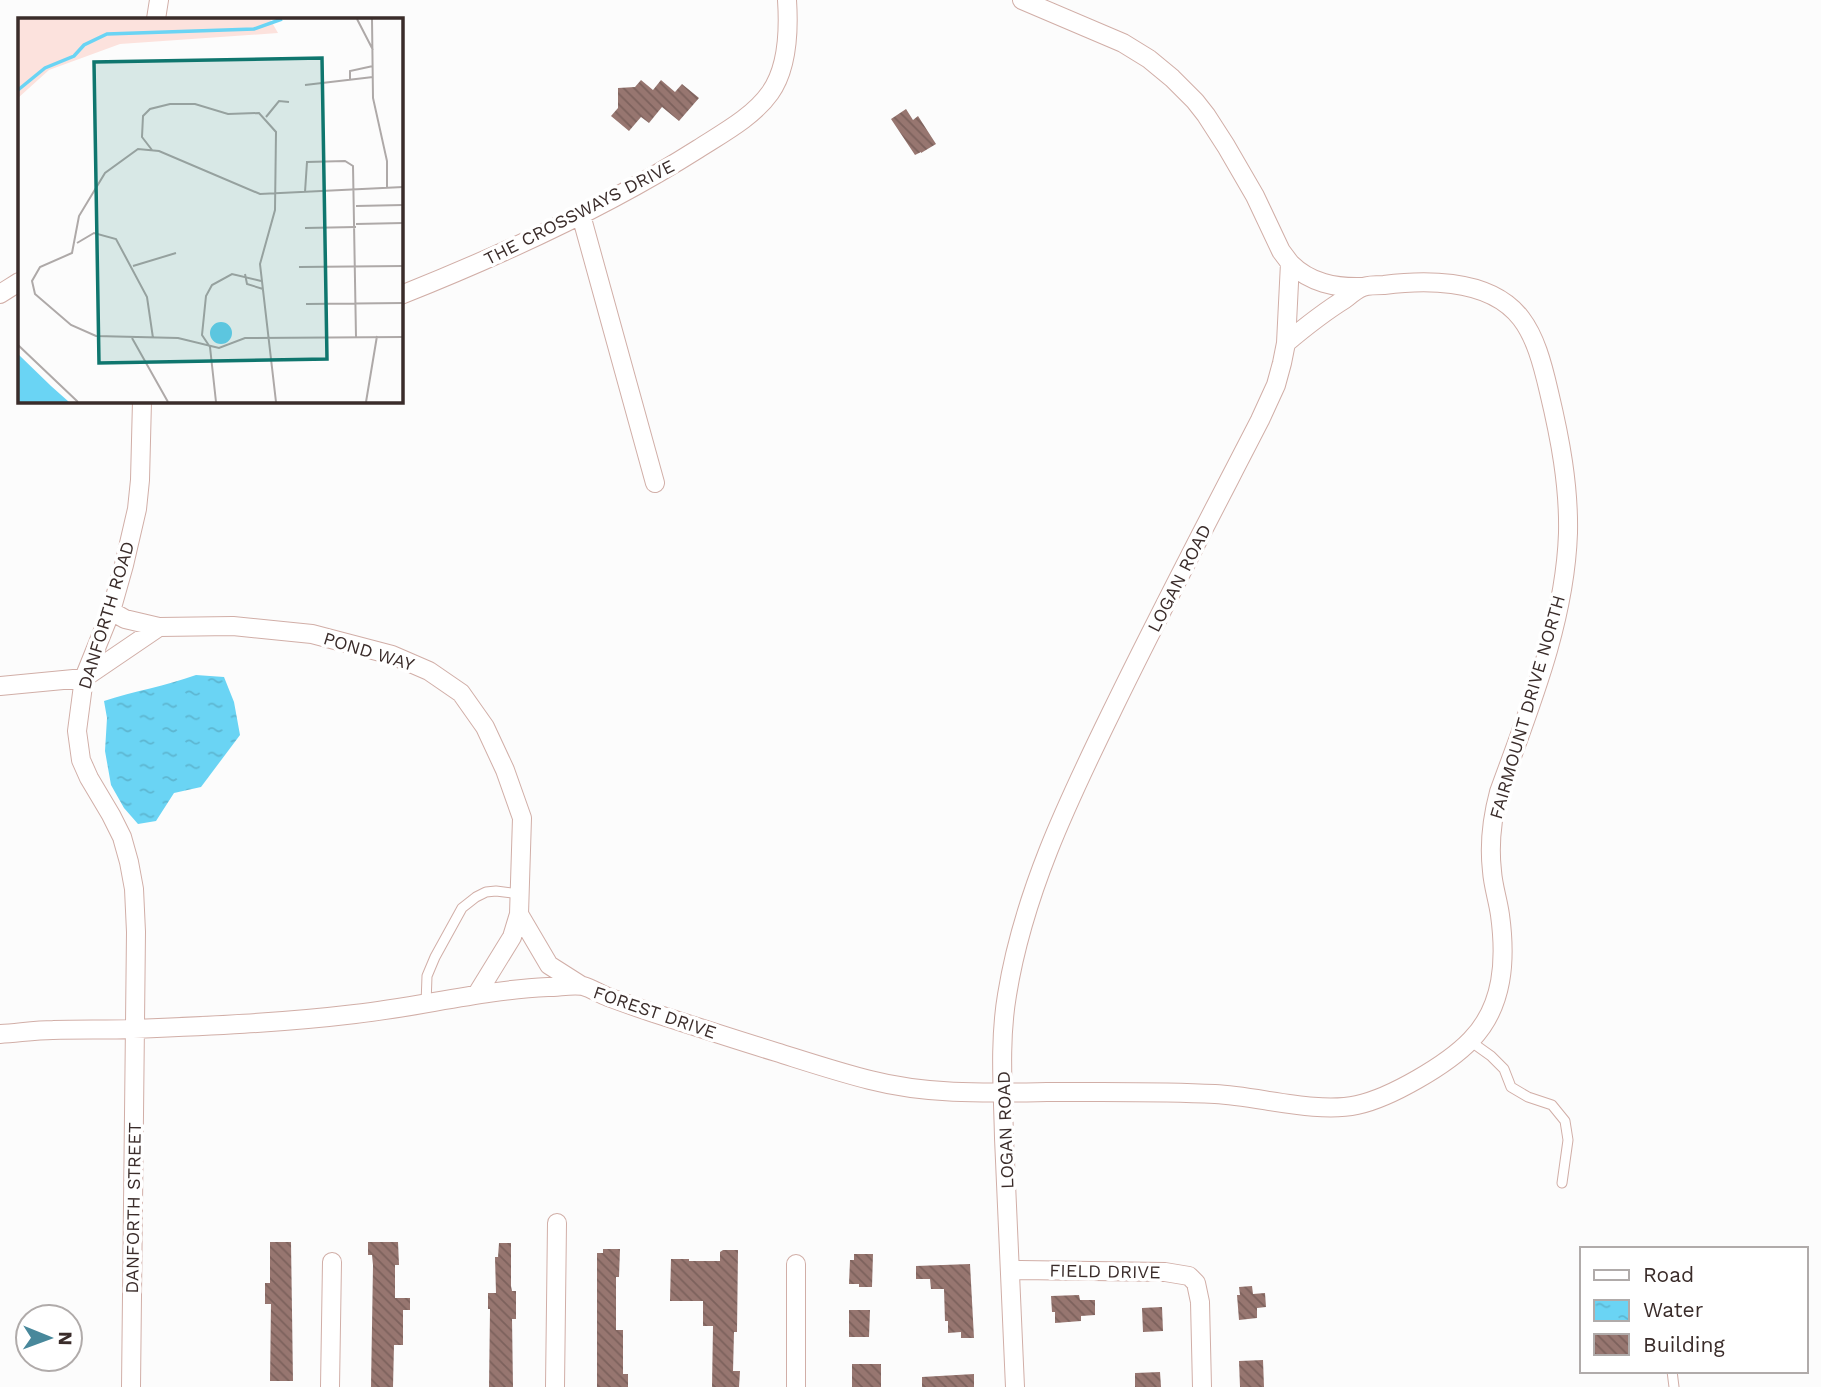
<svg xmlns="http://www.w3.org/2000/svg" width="1821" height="1387" viewBox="0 0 1821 1387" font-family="'Work Sans',sans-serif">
<defs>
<pattern id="water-ripples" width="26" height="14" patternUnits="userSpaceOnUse" patternTransform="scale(1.75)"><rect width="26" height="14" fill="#6ad4f4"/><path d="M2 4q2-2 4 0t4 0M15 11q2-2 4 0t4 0" fill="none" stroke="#5db6d1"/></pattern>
<pattern id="building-back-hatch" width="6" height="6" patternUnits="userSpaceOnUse" patternTransform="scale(1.75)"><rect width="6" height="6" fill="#977670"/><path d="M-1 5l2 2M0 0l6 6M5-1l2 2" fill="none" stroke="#7c615c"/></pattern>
</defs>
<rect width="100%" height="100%" fill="#fcfcfc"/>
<path fill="url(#water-ripples)" d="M196,675l28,2 10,25 6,33 -39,52 -27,6 -18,28 -18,3 -14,-16 -13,-23 -6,-34 2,-33 -3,-17c30,-10 62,-15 92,-26z"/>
<path fill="url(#building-back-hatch)" d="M641,80l12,10 8,-10 14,12 7,-8 17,14 -20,23 -17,-14 -13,16 -8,-6 -12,14 -18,-15 7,-8v-20l17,-1z
M906,109l7,11 5,-4 18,28 -15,9v-1l-6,3 -24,-36z
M270,1242h21l2,139h-23l1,-77h-6v-21h5z
M368,1242h30l1,23h-4v33h15v12h-7v35h-9l-1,42h-22l2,-122 -1,-10h-4z
M499,1243h12v43l1,5h4v28h-4l1,68h-24l1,-78h-2v-16h8l-1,-36h3z
M603,1249h17l-1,28h-3v53h7v44h5v13h-31v-134h6z
M723,1250h15l-1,82h-3l-1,39h7l-1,16h-27l1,-61h-10v-25h-33l1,-42h18v2h31v-9z
M854,1254h19l-1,33h-13v-3h-10l1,-24h4z
M970,1264l4,74h-13v-6l-13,1v-12h-3l-1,-32h-13l-1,-10h-14v-13z
M1252,1286l1,8 12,-1 1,14 -9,1v10l-18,2 -2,-25h3l-1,-8z
M1079,1295l1,5h15v15l-14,1v5l-26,2v-11h-3l-1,-16z
M1162,1307l1,24 -20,1 -1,-24z
M849,1310h21l-1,27h-20z
M1263,1360l1,27h-24l-1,-26z
M852,1364h29v23h-29z
M1160,1372l1,15h-26v-14z
M974,1374v13h-52v-10z"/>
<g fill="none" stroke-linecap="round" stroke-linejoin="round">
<defs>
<path id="service" d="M426,1004l1,-28 8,-19 27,-49 14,-11 10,-5 10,-1 24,3
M1470,1041l21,15 13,13 7,18 17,10 24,8 13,16 3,19 -6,43
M1672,1371l2,16"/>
<path id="minor" d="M156,19l3,-19
M581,215l74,268
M1290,263c20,20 45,25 73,24
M0,294l19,-12
M401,295c103,-41 204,-87 297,-146 25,-16 55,-32 72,-56 18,-25 19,-63 17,-93
M111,611l14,8 34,8
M0,686l84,-8 75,-51 74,-1 79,8 80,21 37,16 32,22 24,34 20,43 17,48 -3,96 -7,23 -35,57
M519,914l30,51 33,21
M0,1034c18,-1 35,-4 53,-4 27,-1 53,0 80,-1 74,-3 148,-6 222,-15 64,-7 128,-24 193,-27 11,0 25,-3 35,-1 8,2 17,8 25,11 19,7 39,14 58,20 37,12 74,24 110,35 32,10 62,20 94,28 58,15 118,13 177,12 56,0 112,-1 168,2 43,2 101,20 142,11 33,-7 90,-40 114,-65 33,-34 35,-81 29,-125 -2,-15 -7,-29 -8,-44 -3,-26 0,-53 7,-79 30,-83 66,-169 69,-259 1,-48 -8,-95 -19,-141 -14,-61 -28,-99 -97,-108 -23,-3 -45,-2 -68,1 -7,0 -15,0 -21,2 -6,2 -13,8 -18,12 -21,13 -40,28 -59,44
M796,1264v123
M1010,1271l10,-1 145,2 24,4 7,7 4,19 2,85
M131,1387l5,-455 -2,-43 -5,-27 -7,-25 -11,-22 -22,-37 -8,-18 -4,-29 7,-53 27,-67 13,-46 13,-56 3,-29 2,-79
M330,1387l2,-125
M555,1387l2,-164
M1015,1387c-4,-83 -8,-166 -11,-249 -1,-47 -5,-96 3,-143 16,-100 60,-192 104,-282 48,-99 99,-196 149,-293l16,-35 6,-22 4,-20 4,-80 -9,-12 -26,-55 -29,-50 -20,-31 -11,-14 -23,-23 -23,-19 -26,-16 -101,-43"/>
</defs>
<use href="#service" stroke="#d1aea7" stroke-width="11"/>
<use href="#minor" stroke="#d1aea7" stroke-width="20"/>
<use href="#service" stroke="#fff" stroke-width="9"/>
<use href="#minor" stroke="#fff" stroke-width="18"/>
</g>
<g text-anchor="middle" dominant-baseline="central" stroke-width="7" stroke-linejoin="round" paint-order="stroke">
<g font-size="18" fill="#3a2c2a" stroke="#fff">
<text transform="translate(579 212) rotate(-27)">THE CROSSWAYS DRIVE</text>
<text transform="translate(1179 578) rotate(-63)">LOGAN ROAD</text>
<text transform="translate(106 615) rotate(-73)">DANFORTH ROAD</text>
<text transform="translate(369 651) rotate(17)">POND WAY</text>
<text transform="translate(1527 707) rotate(-74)">FAIRMOUNT DRIVE NORTH</text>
<text transform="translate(655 1012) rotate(19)">FOREST DRIVE</text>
<text transform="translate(1005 1130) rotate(-92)">LOGAN ROAD</text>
<text transform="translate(133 1208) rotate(-89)">DANFORTH STREET</text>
<text transform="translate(1105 1271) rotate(1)">FIELD DRIVE</text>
</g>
</g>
<g transform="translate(18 18)">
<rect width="385" height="385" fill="#fcfcfc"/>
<path d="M0,1h252l8,14 -158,11 -71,26 -31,28z" fill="#fce2dd"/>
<path d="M192 315a11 11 0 1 1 22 0a11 11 0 1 1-22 0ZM0,336l33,32 18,16h-51z" fill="#6ad4f4"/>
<path fill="none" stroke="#6ad4f4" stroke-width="3.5" d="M0,72l27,-22 29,-12 10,-11 23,-11 147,-5 28,-10"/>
<path fill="none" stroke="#aea9a8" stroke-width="2" d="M339,1l16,31M354,1l1,79 14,63v27M332,61v-8l23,-5M287,67l68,-8M248,99l13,-16 10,1M134,132l-10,-13 1,-21 7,-7 20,-5h25l33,10 31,-1 17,19 -1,78 -15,54 16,138M385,169l-143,7 -101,-43 -21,-2 -33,24 -26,43 -7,37 -32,14 -8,14 3,13 36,31 25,11 82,2 41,10 26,-10 158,-1M287,174l2,-30 38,-1 8,5 3,171M338,188l47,-1M338,206l47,-1M287,210l51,-1M59,225l17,-10 22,6 31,58 6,41M115,248l43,-13M281,249l104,-1M227,256l2,10 16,5M288,286l97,-1M114,320l36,64M0,327l60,57M198,384l-6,-55 -8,-12 4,-39 6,-11 20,-11 29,7M348,384l11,-66"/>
<path fill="#0f766e" fill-opacity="0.15" stroke="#0f766e" stroke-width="3.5" d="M304,40l5,301 -228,4 -5,-301z"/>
<rect width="385" height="385" fill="none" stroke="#3a2c2a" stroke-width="3.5"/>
</g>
<rect x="1580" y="1247" width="228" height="126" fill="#ffffff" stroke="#b0abaa" stroke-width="2"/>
<rect x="1594" y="1270" width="35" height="10" fill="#ffffff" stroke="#b0abaa" stroke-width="2"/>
<text x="1643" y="1282" font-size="21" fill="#3a2c2a">Road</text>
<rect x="1594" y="1300" width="35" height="21" fill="url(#water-ripples)" stroke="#b0abaa" stroke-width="2"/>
<text x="1643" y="1317" font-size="21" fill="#3a2c2a">Water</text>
<rect x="1594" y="1334" width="35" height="21" fill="url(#building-back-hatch)" stroke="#b0abaa" stroke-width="2"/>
<text x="1643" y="1352" font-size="21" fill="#3a2c2a">Building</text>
<g transform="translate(49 1338) rotate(91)"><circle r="33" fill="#ffffff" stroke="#b0abaa" stroke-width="2"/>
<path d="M0-5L12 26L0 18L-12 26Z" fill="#48889b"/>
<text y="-10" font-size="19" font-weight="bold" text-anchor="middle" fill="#3a2c2a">N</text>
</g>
</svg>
